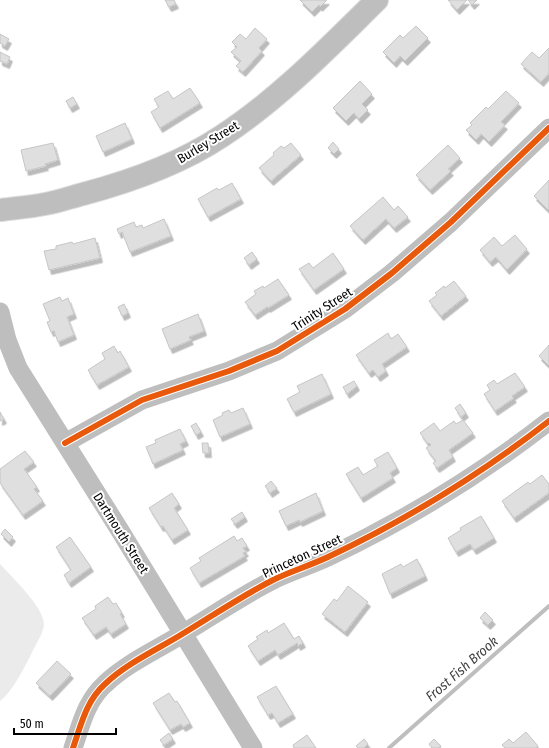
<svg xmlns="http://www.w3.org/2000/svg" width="549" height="748" viewBox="0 0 549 748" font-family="'Fira Sans Condensed',sans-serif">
<defs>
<filter id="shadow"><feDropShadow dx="2.5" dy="4.5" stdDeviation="0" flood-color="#0004"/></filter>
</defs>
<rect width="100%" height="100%" fill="#fff"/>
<path fill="#ebebeb" d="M0,564c12,13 39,39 43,55 2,6 0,11 -2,16 -10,18 -25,54 -41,66z"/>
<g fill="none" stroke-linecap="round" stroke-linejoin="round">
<path stroke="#bebebe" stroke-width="4" d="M389,748l160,-142"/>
</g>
<path fill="#dfdfdf" stroke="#c6c6c6" filter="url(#shadow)" d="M165,0h9l2,4 -7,3z
M300,0h27l-7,7 -1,-2 -7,7z
M448,0h19l-10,10z
M468,0h9l-5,5z
M416,26l12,12 -23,23 -5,-5 -6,7 -11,-11 17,-17 3,3z
M255,28l12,11 -8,9 3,3 -19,21 -7,-6 5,-5 -10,-9 6,-5 -5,-5 8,-8 6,5z
M0,34l9,5 -4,7 -5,-3z
M549,48v25l-8,9 -20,-18 11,-12 7,6z
M0,52l10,5 -3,7 -7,-3z
M360,81l12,13 -10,10 6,6 -9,9 -5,-6 -8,8 -13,-13z
M190,88l10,15 -40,25 -9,-16 8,-5 -5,-8 14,-8 5,8z
M506,91l13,12 -18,19 4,3 -16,17 -8,-8 -5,6 -10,-10 6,-5 -2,-2 16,-16 2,2z
M73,97l4,7 -7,4 -4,-7z
M125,123l7,16 -29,13 -7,-16z
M333,142l6,7 -5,5 -6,-6z
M53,143l5,17 -13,4 1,2 -20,5 -5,-21z
M291,143l10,12 -30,26 -12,-13 15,-13 -1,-2 8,-7 3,2z
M448,145l12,13 -12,11 3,2 -21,19 -14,-15z
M549,180v29l-1,1 -14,-14z
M232,183l9,16 -33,18 -10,-18 19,-11 2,2z
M383,197l11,13 4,-4 10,11 -14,11 -8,-9 -23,21 -13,-14z
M164,219l7,17 -41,16 -8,-20 -3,2 -2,-5 17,-7 2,5 6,-2 1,3z
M515,235l12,14 -20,21 -11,-13 -6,5 -10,-12 14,-13 8,9z
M95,238l5,20 -51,12 -5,-19 12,-2v-3l16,-4 1,2z
M252,252l5,7 -8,6 -5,-7z
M333,253l11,16 -30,21 -15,-21 10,-6 4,5z
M278,279l11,16 -21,13 -1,-1 -12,8 -10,-13 11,-8 -2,-3 9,-5 1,2z
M454,281l12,15 -25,20 -12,-15 8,-6 -2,-2 9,-7 1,2z
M60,297l2,4 6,-3 6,16 -7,3 7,18 -16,7 -4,-11 -3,1 -4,-10 3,-1 -7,-17z
M124,304l4,9 -6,3 -4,-9z
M198,314l6,17 -15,6 2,3 -21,9 -8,-20z
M388,333l3,6 7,-5 9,13 -25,17 4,7 -8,6 -5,-7 -4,3 -13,-18z
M549,345v21l-10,-10z
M114,346l4,7 2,-2 9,16 -32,18 -9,-15 17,-11 -3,-6z
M515,373l10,14 -13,9 2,2 -19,13 -11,-17 6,-4 -3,-5 7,-5 3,4z
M322,374l9,20 -37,18 -7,-13 13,-7 -3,-6z
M354,381l3,5 -10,8 -4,-7z
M460,404l6,9 -5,4 -6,-9z
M243,408l7,16 -30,13 -7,-17 10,-5 -1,-2 7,-3 2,3z
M0,412l4,7 -4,2z
M463,420l10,13 -24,17 4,7 -16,11 -4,-5 3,-2 -10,-13 5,-3 -2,-2 -1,1 -8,-11 14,-10 6,8 14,-10 2,3z
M196,423l5,9 -5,3 -5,-9z
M180,429l6,12 -6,3 3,6 -30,14 -7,-17 10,-4 -1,-3z
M202,443h6l1,10h-6z
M25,451l9,11 -10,7 13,18 -3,2 9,12 -20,14 -23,-32v-14z
M388,452l9,16 -7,5 3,5 -32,20 -15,-24 12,-7 5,8 15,-9 -4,-6z
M542,475l7,9v9l-35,25 -12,-17 26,-19 2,2z
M271,481l6,7 -7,5 -5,-7z
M172,493l7,11 -5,4 14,22 -16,10 -9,-14 -2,1 -12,-19z
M316,493l7,18 -23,11 -1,-2 -13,6 -7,-15z
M242,512l3,5 -10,7 -4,-5z
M481,516l13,22 -20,12 -4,-6 -14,8 -8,-14 13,-8 -1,-2z
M5,529l8,8 -4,5 -8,-8z
M234,536l3,5 5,-3 5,8 -4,2 3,4 -3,1 2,3 -46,27 -9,-15 11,-7 -2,-3z
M70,537l21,30 -22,16 -5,-8 7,-5 -15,-23z
M417,559l8,17 -35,18 -8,-20 19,-10 2,3z
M348,586l20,16 -23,30 -23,-18 12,-15 3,2z
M108,597l5,7 3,-1 6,10 -2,1 6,10 -15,10 -5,-7 -12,8 -12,-17 14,-9 -1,-3z
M485,612l8,8 -5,5 -8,-7z
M284,623l10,16 5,-3 4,7 -5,3 -1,-3 -19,12 -3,-5 -17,11 -10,-15 10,-7 -2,-2 11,-7 1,3z
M57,661l14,13 -21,22 -14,-13z
M276,686l17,28 -15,9 -6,-10 -4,2 -11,-18z
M169,693l6,9 2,-1 13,22 -7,4 -2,-3 -11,6 -17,-27z
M526,732l12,14 -2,2h-31l-3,-3 7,-6 4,4z
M169,733l4,6 -9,6 -4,-5z
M307,735l9,13h-22l-1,-3z
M364,739l4,5 -4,4h-6l-2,-2z
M434,739l7,7 -3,2h-6l-3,-4z"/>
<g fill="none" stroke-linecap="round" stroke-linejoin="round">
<defs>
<path id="major" d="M0,210c15,-2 30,-3 45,-6 13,-2 26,-7 38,-10 49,-13 97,-30 139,-58 58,-38 106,-88 155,-136"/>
</defs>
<use href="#major" stroke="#dbdbdb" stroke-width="24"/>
<path stroke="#bebebe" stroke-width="19" d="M0,312l7,28 11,28 101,161 134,219
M65,443l77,-43 87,-29 48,-20 68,-42 47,-36 59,-51 98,-94
M73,748c8,-23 13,-47 32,-64 21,-20 49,-33 74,-48 32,-19 62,-40 96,-57 17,-8 36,-14 53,-22 78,-37 153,-83 221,-136"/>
<use href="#major" stroke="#bebebe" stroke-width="22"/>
<defs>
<path id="cycleway" d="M65,443l77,-43 87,-29 48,-20 68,-42 47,-36 59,-51 98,-94
M73,748c8,-23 13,-47 32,-64 21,-20 49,-33 74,-48 32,-19 62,-40 96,-57 17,-8 36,-14 53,-22 78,-37 153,-83 221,-136"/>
</defs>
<use href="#cycleway" stroke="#fff" stroke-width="8"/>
<use href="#cycleway" stroke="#e8590c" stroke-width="6"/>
</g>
<g text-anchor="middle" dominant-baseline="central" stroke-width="4" stroke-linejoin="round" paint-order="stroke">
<g font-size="13" fill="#000" stroke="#fff">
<text transform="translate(208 142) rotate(-31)">Burley Street</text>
<text transform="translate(322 309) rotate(-33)">Trinity Street</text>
<text transform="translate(121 533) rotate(58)">Dartmouth Street</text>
<text transform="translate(302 556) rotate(-25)">Princeton Street</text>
</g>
<g font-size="14" font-style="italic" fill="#434343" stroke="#fff">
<text transform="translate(462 669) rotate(-41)">Frost Fish Brook</text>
</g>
</g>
<path d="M14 728v6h102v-6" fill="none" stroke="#000000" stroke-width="2"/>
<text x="20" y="728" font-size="12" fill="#000000" stroke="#ffffff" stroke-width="3" paint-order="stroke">50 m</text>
</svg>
